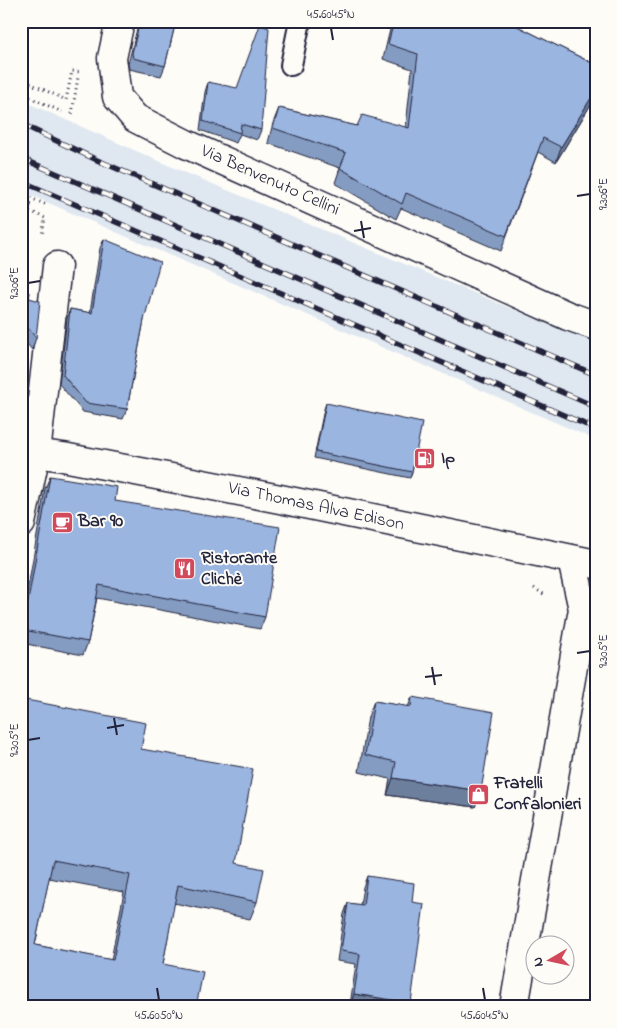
<svg xmlns="http://www.w3.org/2000/svg" width="617" height="1028" viewBox="0 0 617 1028" font-family="'Indie Flower',sans-serif">
<rect width="100%" height="100%" fill="#fdfcf7"/>
<filter id="ink" filterUnits="userSpaceOnUse"><feTurbulence type="fractalNoise" baseFrequency=".02" numOctaves="2"/><feDisplacementMap in="SourceGraphic" scale="10" xChannelSelector="R" yChannelSelector="G"/><feConvolveMatrix kernelMatrix="1 2 1 2 8 2 1 2 1" color-interpolation-filters="sRGB"/></filter>
<g filter="url(#ink)">
<path fill="#dfe7f0" d="M21,100l158,70 384,160 33,12v98l-575,-249z"/>
<g fill="none" stroke-linecap="round" stroke-linejoin="round">
<defs>
<path id="lane" d="M291,65l9,-44"/>
<path id="street" d="M120,21l-8,37 5,39 18,21 51,26 382,172 28,10
M21,523l15,-70 21,-187
M514,1007l69,-398 -11,-49"/>
<path id="secondary" d="M21,451l42,6 217,42 316,65"/>
</defs>
<use href="#lane" stroke="#22223b" stroke-width="24"/>
<use href="#street" stroke="#22223b" stroke-width="31"/>
<use href="#secondary" stroke="#22223b" stroke-width="31"/>
<path stroke="#22223b" stroke-width="3" stroke-dasharray="1 4" stroke-linecap="butt" d="M21,79l45,21 6,-29 8,1
M21,93l41,19
M72,114l6,-37
M21,194l26,11
M21,207l24,11 -3,18
M534,588l11,7"/>
<use href="#lane" stroke="#fdfcf7" stroke-width="20"/>
<use href="#street" stroke="#fdfcf7" stroke-width="28"/>
<use href="#secondary" stroke="#fdfcf7" stroke-width="28"/>
<defs>
<path id="rail" d="M21,124l76,36 499,215
M21,158l575,249
M21,181l575,248"/>
</defs>
<use href="#rail" stroke="#22223b" stroke-width="5.5"/>
<use href="#rail" stroke="#fdfcf7" stroke-width="4" stroke-dasharray="11" stroke-linecap="butt"/>
</g>
<path fill="#849cc1" stroke="#22223b" fill-rule="evenodd" d="M139,21h37l-11,45 -4,10 -32,-7 -1,-5z
M392,21h115l89,44v31l-40,66 -18,-10 -37,99 -100,-43 -5,11 -61,-36 5,-15 -72,-25 5,-20 6,-15 78,18 49,1 6,-58 -29,-10z
M208,82l53,48 -4,10 -17,-6 -4,9 -36,-13 5,-38z
M104,239l40,81 -17,89 -4,10 -40,-7 -24,-28 8,-66 3,-9 20,4 10,-65z
M29,298l7,40 -4,12 -9,-11z
M326,403l86,69 -2,6 -96,-20 10,-49z
M50,476l65,25 150,116 -5,12 -163,-31 -9,44 -5,13 -62,-12v-15l24,-139z
M412,697l69,94 -6,16 -88,-12 3,-16 -31,-7 9,-55 6,-16 34,6z
M21,699l120,50 95,114 21,39 -7,17 -76,-16 -11,61 -142,43zM49,878l75,14 -13,68 -76,-15z
M367,876l45,26 -3,105h-47l-12,-2 6,-41 -19,-3 7,-47 4,-11 12,2 3,-18z"/>
<path fill="#6c7f9d" stroke="#22223b" d="M596,90v6l-40,66 5,-15z
M393,778l88,13 -6,16 -88,-12z
M354,994l57,9 -2,4h-47l-12,-2z"/>
<path fill="#9ab5e0" stroke="#22223b" fill-rule="evenodd" d="M140,21h36l-11,45 -32,-8 -1,-5z
M394,21h113l89,44v25l-35,57 -18,-9 -37,98 -100,-43 -4,11 -62,-36 6,-15 -73,-25 6,-20 78,18 5,-11 47,13 9,-74 -30,-10z
M260,25l9,3 -8,102 -20,-6 -1,9 -37,-12 5,-39 29,6z
M21,198l11,5 -11,27z
M104,239l56,23 -16,58 -17,89 -41,-6 -23,-28 7,-66 22,4z
M21,292l9,1 -1,5 11,3 -4,37 -11,-14 -4,24z
M326,403l96,20 -10,49 -96,-20z
M50,476l67,11 -2,14 165,26 -15,90 -166,-32 -11,57 -65,-12z
M412,697l82,15 -13,79 -88,-13 3,-16 -31,-7 9,-54 37,6z
M21,699l125,24 -5,26 112,20 -17,94 28,6 -7,33 -79,-17 -15,79 40,8 -7,35h-175zM53,860l77,15 -17,85 -78,-15z
M367,876l47,7 -2,19 12,2 -13,99 -57,-9 6,-40 -19,-3 7,-48 15,2z"/>
</g>
<path fill="none" stroke="#22223b" stroke-width="2" d="M331,28l2,12M577,196l13,-2M361,221l3,17M354,231l17,-3M28,283l12,-2M577,653l13,-2M432,667l3,18M425,677l17,-2M114,718l3,17M107,728l17,-3M28,740l12,-2M157,988l2,12M483,988l2,12"/>
<defs>
<symbol id="fuel-square" viewBox="-11 -11 22 22"><rect x="-9" y="-9" width="18" height="18" rx="4" fill="#d1495b" stroke="#fdfcf7"/><path d="M-5.5-6h7V0h2V4h1.3V-2.5L3-4.5l.8-.8L6-3V5H2.5V1h-1V6h-7ZM-4.2-4.7v3.2H.2V-4.7Z" fill="#fff"/></symbol>
<symbol id="cafe-square" viewBox="-11 -11 22 22"><rect x="-9" y="-9" width="18" height="18" rx="4" fill="#d1495b" stroke="#fdfcf7"/><path d="M-5.5-4.5H6V0H3Q3 3.5 0 3.5H-2.5Q-5.5 3.5-5.5 0ZM3-3.2v2h1.7v-2ZM-6 4.5H4V6H-6Z" fill="#fff"/></symbol>
<symbol id="restaurant-square" viewBox="-11 -11 22 22"><rect x="-9" y="-9" width="18" height="18" rx="4" fill="#d1495b" stroke="#fdfcf7"/><path d="M-5-6h1v4h1v-4h1v4h1v-4h1v5L-1.5 .5V6h-2V.5L-5-1ZM5-6V6H3V1.5H1.5Q1.5-4 5-6Z" fill="#fff"/></symbol>
<symbol id="shop-square" viewBox="-11 -11 22 22"><rect x="-9" y="-9" width="18" height="18" rx="4" fill="#d1495b" stroke="#fdfcf7"/><path d="M-5-2.5h2.3a2.7 3.5 0 0 1 5.4 0H5L5.5 6h-11ZM-1.5-2.5h3a1.5 2.3 0 0 0-3 0Z" fill="#fff"/></symbol>
</defs>
<g fill-rule="evenodd">
<use href="#fuel-square" x="412" y="446" width="25" height="25"/>
<use href="#cafe-square" x="50" y="510" width="25" height="25"/>
<use href="#restaurant-square" x="172" y="556" width="25" height="25"/>
<use href="#shop-square" x="466" y="782" width="25" height="25"/>
</g>
<g text-anchor="middle" dominant-baseline="central" stroke-width="4" stroke-linejoin="round" paint-order="stroke">
<g font-size="18" fill="#22223b" stroke="#fdfcf7">
<text transform="translate(270 181) rotate(24)">Via Benvenuto Cellini</text>
<text transform="translate(316 507) rotate(12)">Via Thomas Alva Edison</text>
</g>
<g font-size="18" font-weight="bold" fill="#22223b" stroke="#fdfcf7" text-anchor="start">
<text x="441" y="459">Ip</text>
<text x="78" y="522">Bar 90</text>
<text x="201" y="559">Ristorante<tspan x="201" dy="21">Clichè</tspan></text>
<text x="494" y="784">Fratelli<tspan x="494" dy="21">Confalonieri</tspan></text>
</g>
</g>
<rect width="617" height="1028" fill="none" stroke="#fdfcf7" stroke-width="55"/>
<g transform="translate(550 960) rotate(261)"><circle r="24" fill="#fdfcf7" stroke="#a5a5ac"/>
<path d="M0-4L9 19L0 12L-9 19Z" fill="#d1495b"/>
<text y="-8" font-size="14" font-weight="bold" text-anchor="middle" fill="#22223b">N</text>
</g>
<rect x="28" y="28" width="562" height="972" fill="none" stroke="#22223b" stroke-width="2"/>
<g font-size="12" text-anchor="middle" fill="#22223b">
<text x="331" y="18">45.6045°N</text>
<text transform="translate(603 194) rotate(-90)" y="4">9.306°E</text>
<text transform="translate(14 283) rotate(-90)" y="4">9.306°E</text>
<text transform="translate(603 651) rotate(-90)" y="4">9.305°E</text>
<text transform="translate(14 740) rotate(-90)" y="4">9.305°E</text>
<text x="159" y="1019">45.6050°N</text>
<text x="485" y="1019">45.6045°N</text>
</g>
</svg>
